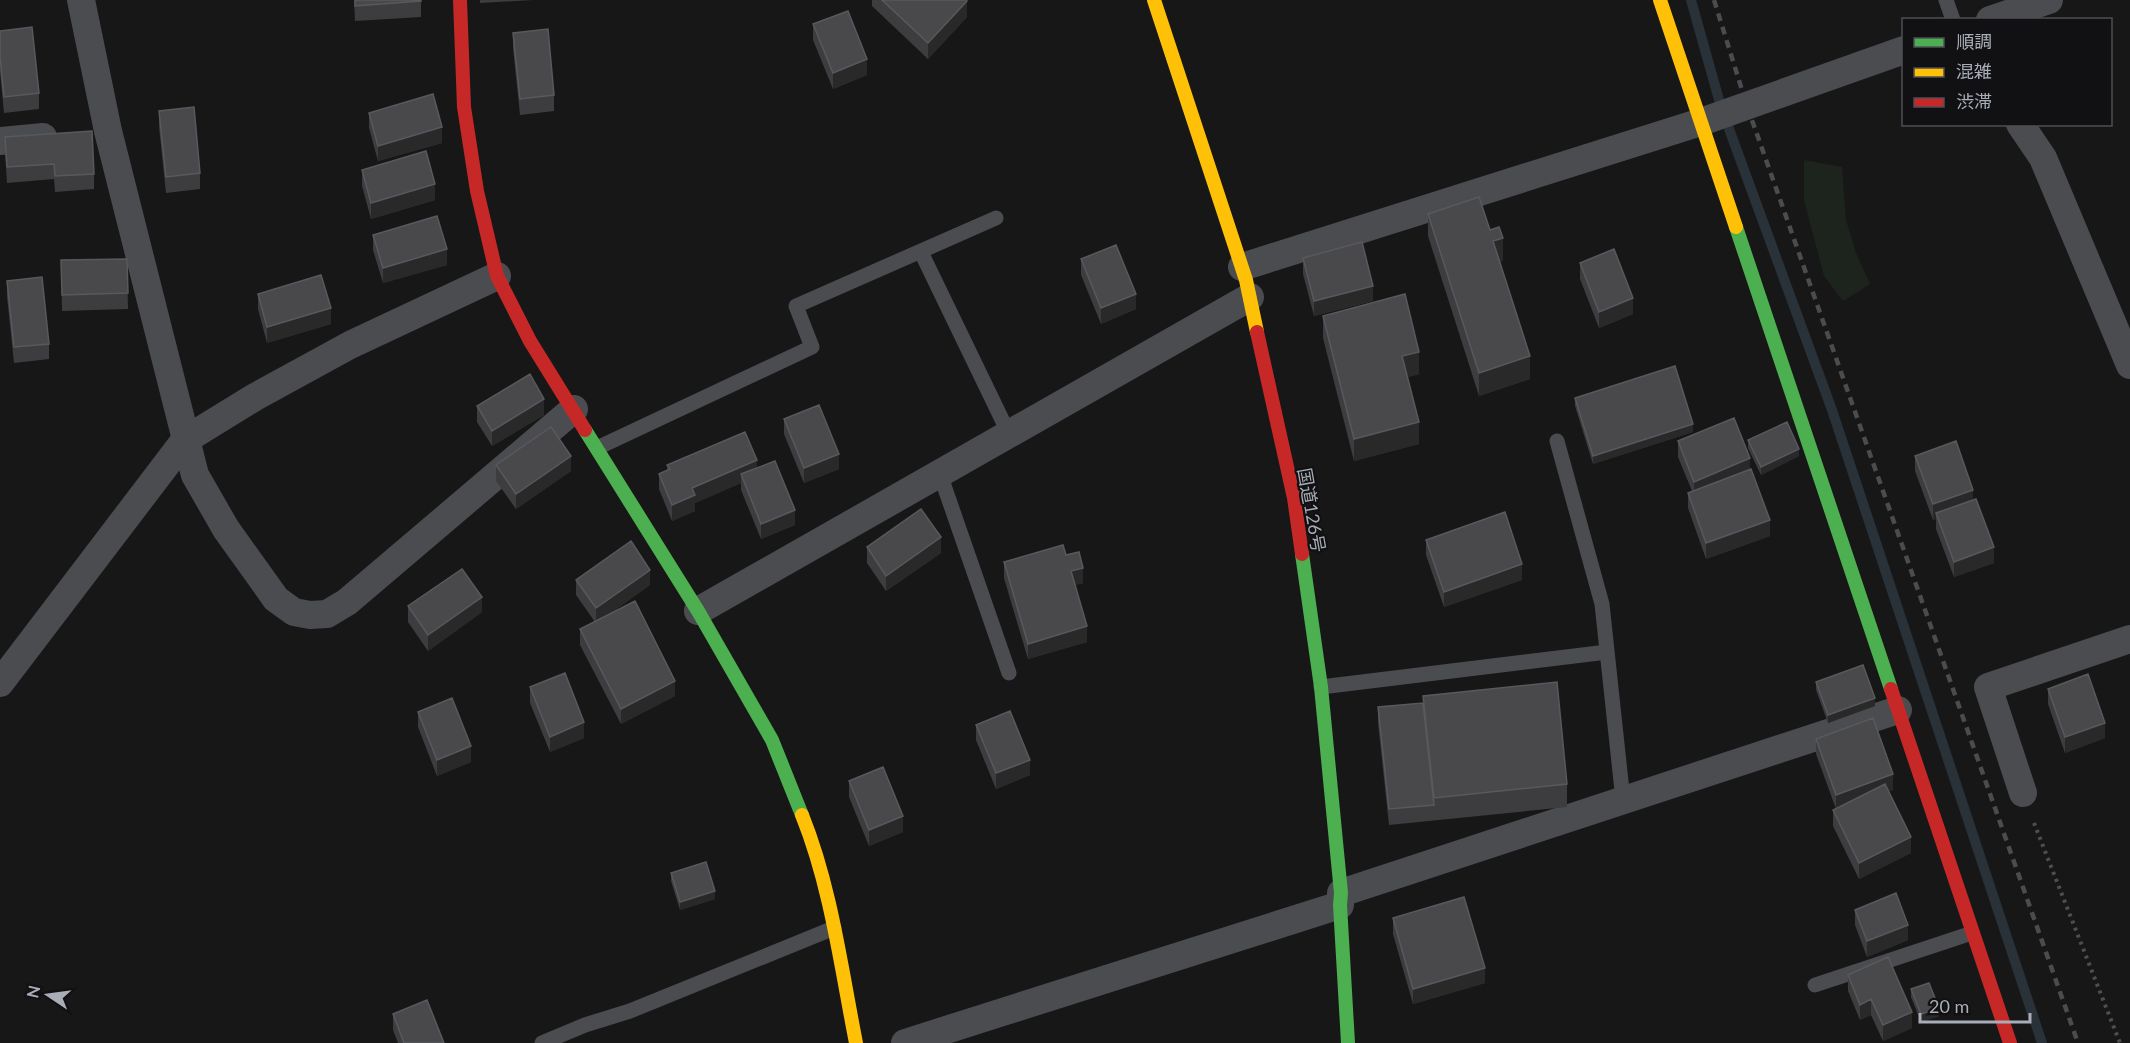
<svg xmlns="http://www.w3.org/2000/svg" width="2130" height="1043" viewBox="0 0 2130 1043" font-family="Lato,'Noto Sans JP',sans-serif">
<rect width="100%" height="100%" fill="#171717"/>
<path fill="#1d241e" d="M1804,160l38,7 4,53 10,33 14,31 -27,17 -19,-25 -20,-76z"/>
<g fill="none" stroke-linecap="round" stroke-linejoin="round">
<path stroke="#2a3239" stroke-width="10" d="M1691,0l30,107 111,303 210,633"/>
<path stroke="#4d4e52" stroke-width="4" stroke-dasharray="3 4.5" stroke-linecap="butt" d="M2034,823l86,220"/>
<path stroke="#4b4c50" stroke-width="15" d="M1946,0l7,20
M921,252l88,182
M1557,441l45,163 21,196
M597,448l215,-101 -16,-41 200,-88
M940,474l69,199
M1321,687l286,-35
M1815,985l157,-52
M542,1043l43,-18 45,-14 204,-83"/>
<path stroke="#4b4c50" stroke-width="28" d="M81,0l27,131 87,344 31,54 50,70 18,13 16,3 17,-1 20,-12 227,-193
M1990,20l59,-20
M2020,124l23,34 87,207
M0,141l43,-4
M1242,267l459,-145 203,-72
M698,611l552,-314
M0,683l185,-243 70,-43 95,-52 147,-69
M2023,793l-35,-106 142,-48
M1341,893l557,-183
M905,1043l435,-138"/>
<path stroke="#4caf50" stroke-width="14" d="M1736,227l155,462
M585,430l113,181 74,129 30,75
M1302,554l19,133 20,206 -1,12 8,138"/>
<path stroke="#ffc107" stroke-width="14" d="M1154,0l92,280 11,52
M1660,0l76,227
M802,815c29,72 39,152 54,228"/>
<path stroke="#c62828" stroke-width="14" d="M460,0l4,107 13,84 20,85 33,65 55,89
M1257,332l37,166 8,56
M1891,689l119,354"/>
<path stroke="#4b4c4f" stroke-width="4.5" stroke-dasharray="8 6" stroke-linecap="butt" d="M1714,0l33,106 331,937"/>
</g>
<path fill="#3d3d3f" d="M354,0h67v17l-66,4z
M480,0h53l-53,3z
M872,0h94l1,17 -39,42 -56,-53z
M813,24l54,51 -34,14 -20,-49z
M0,31l39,62v16l-35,4 -4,-41z
M513,33l41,62v16l-34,4 -7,-67z
M159,111l41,62v16l-34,4 -7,-66z
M369,113l73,30 -64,18 -9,-33z
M5,137l89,37v15l-39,3 -1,-13 -47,4 -2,-31z
M362,170l73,30 -64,19 -9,-33z
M1428,214l62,16 13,31h-3l30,118 -51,17 -51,-160z
M373,235l74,30 -64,18 -10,-33z
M1303,258l70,43 -59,15 -11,-42z
M127,259l1,50 -66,2 -1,-51z
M1081,259l55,50 -35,15 -20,-49z
M1580,263l53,51 -34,14 -19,-49z
M7,281l42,63v15l-35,4 -7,-66z
M258,294l73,30 -64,19 -9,-34z
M1323,316l96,58 -11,3 11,67 -65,17 -31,-123z
M1575,398l118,34 -100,32 -18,-58z
M477,406l67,9 -52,31 -15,-24z
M784,419l55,50 -35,14 -20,-49z
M1748,440l51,16 -38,19 -13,-27z
M1678,441l72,29 20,66 -64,23 -18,-51v-15l4,-2 -14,-34z
M1915,456l58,44 21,63 -40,14 -18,-48v-10l-3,1 -18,-49z
M496,465l75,6 -55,38 -20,-28z
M667,465l90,3 38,57 -34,14 -20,-49v-7l-46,20v8l-23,10 -13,-32v-15l8,-4z
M1426,540l96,40 -78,27 -18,-52z
M867,547l74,6 -55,38 -19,-28z
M1066,555l17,28 -8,2 12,57 -59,17 -24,-81v-16z
M576,580l74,5 -42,30 67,81 -54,28 -41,-79v-16l15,-7 -19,-27z
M408,606l74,6 -54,39 -20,-29z
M1816,682l59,24 -47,17 -12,-33z
M530,687l54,51 -34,14 -20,-49z
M2048,689l57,49 -40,15 -17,-49z
M1423,696l144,88v23l-178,18 -11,-102v-16l45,-4z
M418,712l53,50 -34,14 -19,-49z
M976,725l54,50 -34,14 -20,-49z
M1816,739l77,51 -4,1 22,62 -52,26 -26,-53v-16l3,-1 -20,-55z
M849,781l54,51 -34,14 -20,-49z
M671,873l44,26 -35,11 -9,-29z
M1855,910l53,30 -41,17 -12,-32z
M1393,918l92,65 -72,21 -20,-70z
M1848,975l64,53 -29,13 -12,-26 -11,5 -12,-29z
M1911,989l28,27 -18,6 -10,-25z
M393,1014l51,29h-46l-5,-13z"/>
<path fill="#29292a" d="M967,1v16l-39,42v-16z
M867,59v16l-34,14v-16z
M442,127v16l-64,18v-15z
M435,184v16l-64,19v-16z
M1503,238v23l-10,3v-23z
M447,249v16l-64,18v-15z
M1373,286v15l-59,15v-15z
M1136,294v15l-35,15v-16z
M1633,298v16l-34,14v-16z
M331,308v16l-64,19v-16z
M1419,352v22l-17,5v-23z
M1530,356v23l-51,17v-23z
M544,399v16l-52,31v-15z
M1419,422v22l-65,17v-22z
M1693,424v8l-100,32v-8z
M1799,449v7l-38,19v-8z
M839,454v15l-35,14v-15z
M571,456v15l-55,38v-15z
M1750,458v16l-56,23v-15z
M757,460v16l-16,-2v9l-46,20v8l-23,10v-16l20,-17z
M1973,490v15l-37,8v6l-3,1v-16z
M795,510v15l-34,14v-15z
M1770,520v16l-64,23v-16z
M941,537v16l-55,38v-15z
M1994,547v16l-40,14v-15z
M1522,564v16l-78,27v-15z
M1083,568v15l-12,3v-15z
M650,570v15l-54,39v-16z
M482,597v15l-54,39v-16z
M1087,626v16l-59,17v-15z
M675,681v15l-54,28v-15z
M1875,698v8l-47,17v-8z
M584,722v16l-34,14v-15z
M2105,723v15l-40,15v-16z
M471,746v16l-34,14v-16z
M1030,760v15l-34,14v-16z
M1893,774v16l-57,21v-16z
M903,816v16l-34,14v-16z
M1911,837v16l-52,26v-16z
M715,891v8l-35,11v-8z
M1908,925v15l-41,17v-16z
M1485,968v15l-72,21v-15z
M1871,999v16l-11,5v-15z
M1939,1008v8l-18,6v-8z
M1912,1012v16l-29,13v-16z"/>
<path fill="#49494c" stroke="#58595d" stroke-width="1.5" d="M355,0h66v1l-66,5z
M882,0h84l1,1 -39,42z
M848,11l19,48 -34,14 -20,-49z
M32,27l7,66 -35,4 -4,-41v-25z
M548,29l6,66 -34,4 -7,-66z
M433,94l9,33 -64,19 -9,-33z
M194,107l6,66 -34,4 -7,-66z
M92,131l2,43 -39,2 -1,-12 -47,3 -2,-30z
M426,151l9,33 -64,19 -9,-33z
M1479,197l11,33 9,-3 4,11 -10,3 37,115 -51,17 -51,-159z
M437,216l10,33 -64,19 -10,-33z
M1362,242l11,44 -59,15 -11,-43z
M1116,245l20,49 -35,14 -20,-49z
M1614,249l19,49 -34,14 -19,-49z
M127,259l1,34 -66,2 -1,-35z
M321,275l10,33 -64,19 -9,-33z
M42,277l7,67 -35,3 -7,-66z
M1405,294l14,58 -17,4 17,66 -65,17 -31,-123z
M1675,366l18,58 -100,32 -18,-58z
M530,374l14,25 -52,32 -15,-25z
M819,405l20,49 -35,14 -20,-49z
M1734,418l16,40 -56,24 -16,-41z
M1787,422l12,27 -38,18 -13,-27z
M551,427l20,29 -55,38 -20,-29z
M745,432l12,28 -65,28 3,7 -23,10 -13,-31 11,-5 -3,-4z
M1956,441l17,49 -40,14 -18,-48z
M775,461l20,49 -34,14 -20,-50z
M1751,469l19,51 -64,23 -18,-50z
M1976,499l18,48 -40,15 -18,-49z
M921,509l20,28 -55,39 -19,-29z
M1505,512l17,52 -78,28 -18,-52z
M631,541l19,29 -54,38 -20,-28z
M1063,545l3,10 13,-3 4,16 -12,3 16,55 -59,18 -24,-82z
M462,569l20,28 -54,38 -20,-29z
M635,601l40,80 -54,28 -41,-80z
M1863,665l12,33 -47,17 -12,-33z
M565,673l19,49 -34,15 -20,-50z
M2088,674l17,49 -40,14 -17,-48z
M1557,682l10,102 -133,14 -11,-102z
M452,698l19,48 -34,14 -19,-48z
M1423,703l11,102 -45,4 -11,-102z
M1010,711l20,49 -34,13 -20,-48z
M1873,718l20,56 -57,21 -20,-56z
M883,767l20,49 -34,14 -20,-49z
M1885,784l26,53 -52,26 -26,-53z
M706,862l9,29 -35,11 -9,-29z
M1896,893l12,32 -41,16 -12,-31z
M1464,897l21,71 -72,21 -20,-71z
M1888,957l24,55 -29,13 -12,-26 -11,6 -12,-30z
M1929,983l10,25 -18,6 -10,-25z
M427,1000l17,43h-40l-11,-29z"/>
<g text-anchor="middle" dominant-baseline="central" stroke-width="4.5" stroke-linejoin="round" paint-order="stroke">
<g font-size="18" fill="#a8adb8" stroke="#111113">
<text transform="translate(1312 510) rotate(80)">国道126号</text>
</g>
</g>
<rect x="1902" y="18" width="210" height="108" fill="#111113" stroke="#4d4f55" stroke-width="1.5"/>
<rect x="1914" y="38" width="30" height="9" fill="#4caf50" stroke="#4d4f55" stroke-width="1.5"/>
<text x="1956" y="48" font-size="18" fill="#a8adb8">順調</text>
<rect x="1914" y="68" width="30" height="9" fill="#ffc107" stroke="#4d4f55" stroke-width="1.5"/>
<text x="1956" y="78" font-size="18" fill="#a8adb8">混雑</text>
<rect x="1914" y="98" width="30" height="9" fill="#c62828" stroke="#4d4f55" stroke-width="1.5"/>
<text x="1956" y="108" font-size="18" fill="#a8adb8">渋滞</text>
<g transform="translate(48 995) rotate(283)" stroke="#111113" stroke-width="4.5" paint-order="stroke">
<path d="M0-4.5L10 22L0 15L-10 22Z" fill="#a8adb8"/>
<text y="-9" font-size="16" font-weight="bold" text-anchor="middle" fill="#a8adb8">N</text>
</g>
<path d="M1920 1013v9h110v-9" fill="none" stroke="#a8adb8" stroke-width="3"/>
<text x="1929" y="1013" font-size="18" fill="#a8adb8" stroke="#111113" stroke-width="4.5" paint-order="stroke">20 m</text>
</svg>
